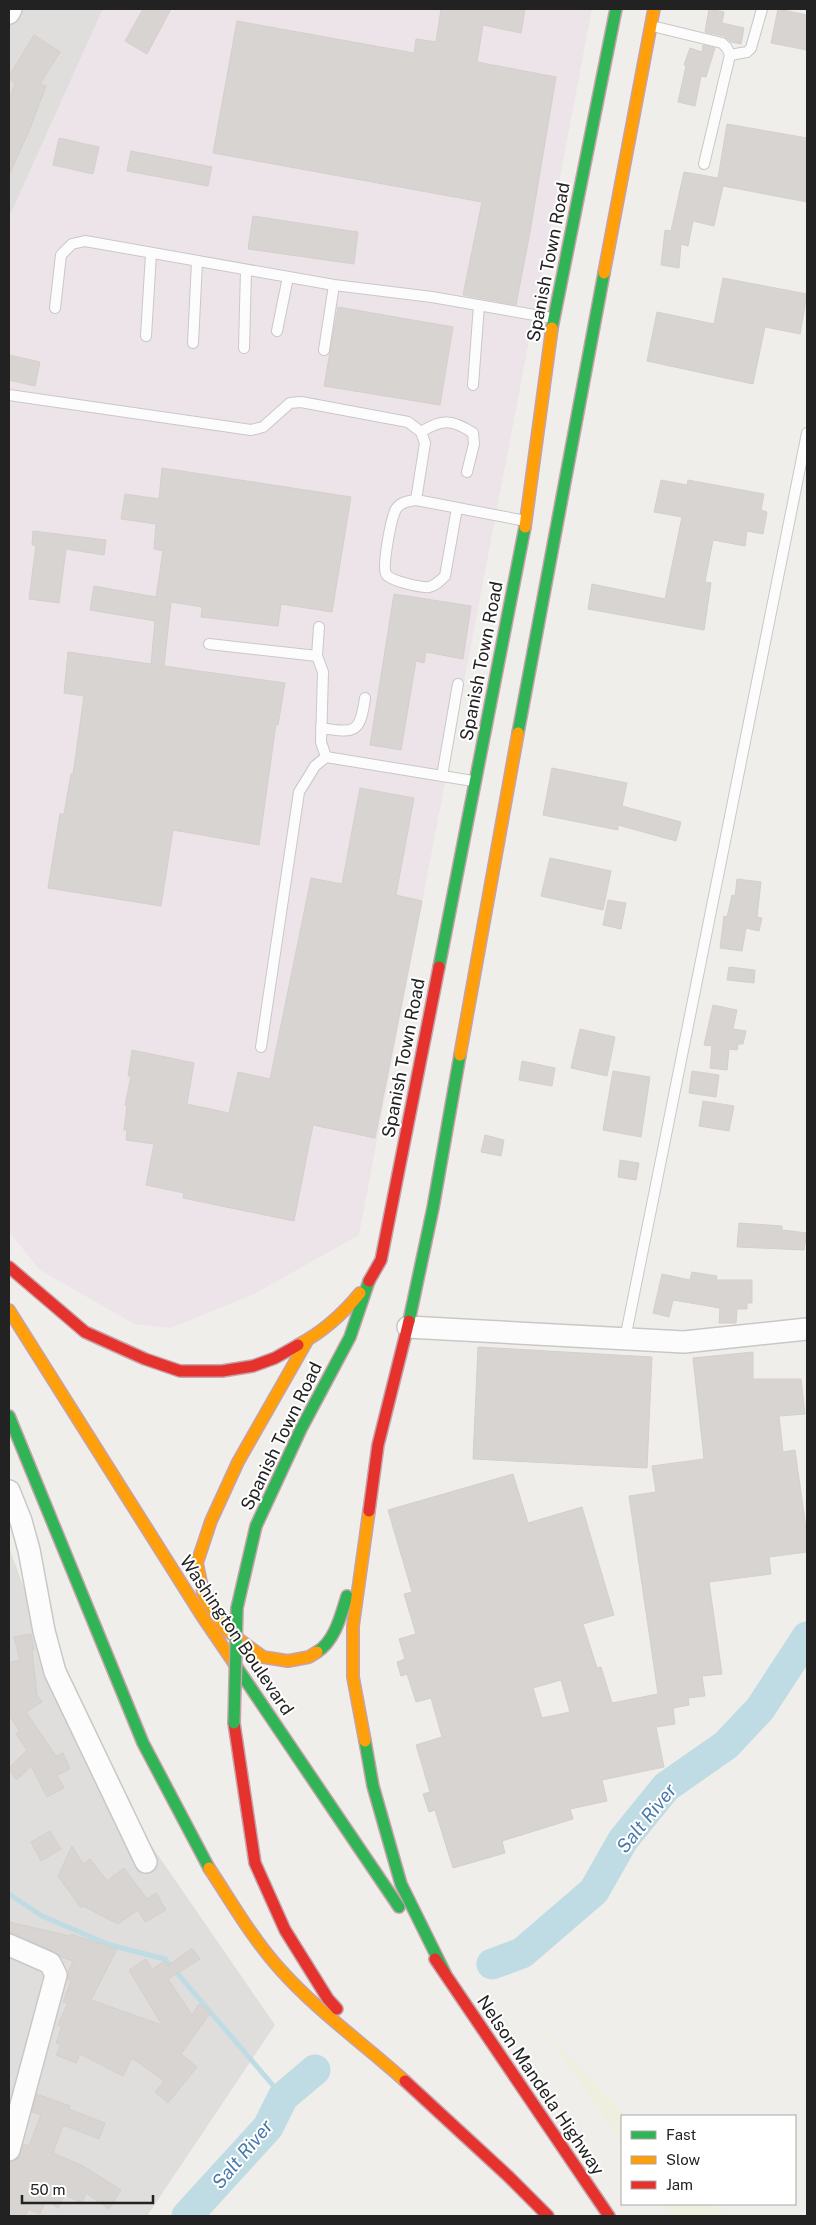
<svg xmlns="http://www.w3.org/2000/svg" width="816" height="2225" viewBox="0 0 816 2225" font-family="'Public Sans',sans-serif">
<rect width="100%" height="100%" fill="#f0eeeb"/>
<path fill="#dfdedc" d="M9,9h94l-94,209z
M9,1547l71,195 195,283 -128,191h-138z"/>
<path fill="#ede4e9" d="M103,9h489l-233,1226 -103,58 -85,35 -37,-4 -94,-54 -31,-38v-1014z"/>
<path fill="#efefdf" d="M546,2033l81,83h-5v27z
M664,2204h49l12,12h-52z"/>
<g fill="none" stroke-linecap="round" stroke-linejoin="round">
<path stroke="#bfdbe3" stroke-width="5" d="M9,1894l33,22 68,29 55,14 118,138"/>
<path stroke="#bfdbe3" stroke-width="31" d="M492,1964l30,-11 72,-62 29,-51 43,-53 60,-42 34,-36 47,-72
M187,2216l81,-89 15,-30 32,-27"/>
</g>
<path fill="#d7d4d2" stroke="#d3d0cc" fill-rule="evenodd" d="M143,9h28l-24,45 -22,-13z
M441,9h84l-4,24 -38,-8 -6,37 79,15 -26,155 -14,73 -53,-10 19,-93 -269,-49 24,-132 177,32 2,-14 20,3z
M709,9l15,3 -2,11 22,5 -3,16 -10,-2 -7,-6 -19,-4z
M778,9l29,6v35l-36,-7z
M34,35l26,17 -20,32 6,2 -17,45 -20,44v-74l6,-18 -6,-4v-3z
M703,45l12,3 -9,29 -5,-1 -6,30 -17,-4 8,-36 -2,-1 6,-17 12,4z
M727,124l80,14v64l-84,-16 -9,40 -21,-5 -5,25 -7,-2 -2,24 -18,-3 4,-35 6,1 13,-59 34,6z
M59,138l40,9 -6,27 -40,-9z
M131,151l81,16 -4,19 -81,-15z
M253,216l105,16 -4,32 -106,-15z
M723,278l84,16 -7,40 -35,-7 -12,57 -106,-23 10,-49 57,12z
M338,307l115,20 -13,78 -116,-19z
M9,355l31,7 -5,24 -26,-6z
M162,468l189,29 -19,115 -51,-8 -3,22 -77,-9 1,-10 -31,-5 -7,64 121,17 -7,42 -2,-1 -17,121 -86,-15 -12,76 -113,-18 12,-74h4l7,-40h2l11,-78 -20,-3 4,-41 83,12 4,-43 -65,-11 4,-24 62,11 7,-46 -9,-2 2,-25 -35,-5 4,-25 34,5z
M661,480l26,5 1,-5 76,14 -3,16 6,2 -4,22 -16,-3 -2,15 -32,-6 -8,42 6,1 -7,47 -116,-21 4,-25 73,15 17,-82 -28,-5z
M33,531l73,9 -2,15 -38,-6 -7,54 -30,-4 7,-54h-4z
M394,594l77,12 -8,53 -37,-7 -2,11 -8,-2 -15,89 -31,-5z
M552,768l75,15 -5,23 59,16 -5,19 -58,-16v5l-75,-15z
M360,788l54,10 -18,97 26,6 -47,237 -62,-13 -19,96 -111,-23 1,-5 -38,-8 8,-41 -28,-4 1,-10h-3l3,-25h-2l6,-29h-3l4,-26 62,13 -7,41 42,9 9,-41 32,7 41,-201 31,6z
M550,858l61,13 -8,39 -62,-14z
M737,879l24,3 -4,35 5,1 -3,13 -13,-3 -4,23 -22,-3 4,-32 3,1 5,-22 3,1z
M608,900l18,3 -5,26 -18,-4z
M729,967l26,3 -1,13 -27,-3z
M713,1005l24,5 -4,19 13,2 -3,13h-5l-1,6 -8,-1 -2,21 -17,-2 2,-22 -8,-1z
M580,1029l35,8 -8,39 -36,-8z
M522,1061l33,7 -3,18 -33,-6z
M613,1071l37,6 -9,60 -38,-7z
M692,1071l27,4 -3,22 -27,-4z
M703,1101l31,5 -5,25 -30,-5z
M485,1135l19,5 -3,16 -20,-4z
M620,1160l19,3 -3,17 -18,-3z
M739,1223l43,3v4l25,3 -3,17 -67,-3z
M692,1272l25,4 -1,4h36v23h-5v6h-10l-1,14h-17l1,-15 -47,-8 -4,17 -16,-4 9,-39 28,6z
M478,1347l174,10 -5,111 -174,-9z
M753,1352v27h48l4,35 -26,2 4,36 12,-2 12,85v17l-38,5 2,17 -62,8 13,92 -20,2 3,20 -17,2 1,7 -16,3 2,16 -19,3 8,40 -62,13 5,21 -37,8 3,10 -71,22 3,12 -52,15 -18,-58 -6,2 -6,-18 7,-2 -14,-47 26,-8 -11,-39 -15,4 -9,-28 -6,2 -4,-14 8,-3 -6,-20 17,-5 -12,-40 8,-2 -24,-82 125,-36 15,49 54,-16 32,108 -31,9 14,44 4,-1 11,36 46,-9 -29,-198 27,-4 -4,-26 52,-7 -11,-101zM561,1680l9,32 -28,6 -9,-30z
M31,1634l3,16h-2l5,45 5,7 -16,10 30,44 7,-3 7,16 -13,6 7,13 -17,9 -16,-31 -14,14 -8,-9v-3l18,-18 -11,-16 3,-3 -10,-17v-52l11,-2 -6,-23z
M50,1831l11,18 -20,12 -10,-19z
M72,1846l11,18 7,-5 17,22 17,-13 23,31 9,-6 10,17 -21,12 -7,-12 -20,14 -35,-18 -2,2 -23,-32z
M9,1922l61,14 1,-2 46,15 -26,51 71,25 -33,-55 17,-11 6,10 13,-8 3,5 24,-18 8,11 -32,20 24,36 7,-11 12,8 -30,42 16,13 -29,36 -13,-11 9,-11 -32,-23 -9,18 -43,-22 -4,9 -20,-8 5,-10 -5,-2 6,-17 -4,-1 10,-22 -5,-1 8,-21 -3,-1v-7l5,-12 -12,-4 -6,-5 -46,-19z
M37,2094l33,12 -1,3 36,14 -6,16 -36,-14 -10,28 30,13 38,24 -12,19 -23,-16 -4,10 -17,-8 -7,13 -12,-8 -6,14 -12,-5 -3,7h-16v-50l1,-4 8,-4 5,-14 6,2 12,-31 -9,-3z"/>
<g fill="none" stroke-linecap="round" stroke-linejoin="round">
<defs>
<path id="lane" d="M652,26l70,17 5,5 3,7 -26,109
M730,55l17,-3 4,-4 11,-39
M55,308l6,-53 11,-11 13,-3 249,44 98,12 120,21
M277,331l11,-54
M146,336l5,-82
M193,343l4,-81
M244,348l2,-78
M324,350l10,-65
M473,385l6,-80
M9,395l242,35 12,-3 27,-24 11,-1 107,20 13,10 4,11 -9,57
M421,432c21,-13 31,-13 52,1l1,11 -7,28
M457,508l-12,68c-5,5 -9,9 -16,11 -7,1 -39,-6 -43,-13 -4,-8 5,-56 10,-65 5,-7 12,-8 20,-9l110,21
M319,627l-2,29 6,16 -2,70 5,15
M209,644l108,12
M321,728c34,5 39,6 44,-30
M442,776l16,-92
M261,1047l38,-255 16,-26 11,-9 147,24
M625,1339l182,-906"/>
<path id="street" d="M9,13l2,-4
M408,1327l276,15 123,-13
M9,1491l12,30 8,29 15,81 11,41 91,190
M9,1945l41,18 6,12 -47,175"/>
<path id="fast" d="M552,328l64,-319
M518,733l86,-460
M439,967l86,-440
M409,1321l24,-113 27,-153
M9,1416l134,327 66,125
M237,1608l19,-82 45,-97 49,-92 19,-56
M317,1652c18,-11 24,-37 30,-56
M234,1663l165,244
M365,1741l8,45 28,98 44,89"/>
<path id="slow" d="M604,273l50,-264
M525,527l27,-199
M460,1055l58,-322
M9,1310l193,306 32,47
M307,1341l-69,121 -27,59 -14,42 7,34 21,32 38,28 25,4 21,-4 8,-5
M298,1345c25,-13 44,-30 62,-52
M365,1741l-12,-64v-51l16,-115
M209,1868c22,33 43,70 70,100 38,43 84,75 126,113"/>
<path id="jam" d="M9,1267l76,65 60,27 35,12h42l31,-5 22,-8 23,-13
M369,1281l12,-21 58,-293
M369,1511l9,-66 31,-124
M234,1723l21,140 30,67 43,69 9,10
M435,1959l174,257
M405,2081l103,95 40,40"/>
</defs>
<use href="#lane" stroke="#c9c8c7" stroke-width="12"/>
<use href="#street" stroke="#c9c8c7" stroke-width="24"/>
<use href="#fast" stroke="#c5a2ac" stroke-width="14"/>
<use href="#slow" stroke="#c5a2ac" stroke-width="14"/>
<use href="#jam" stroke="#c5a2ac" stroke-width="14"/>
<use href="#lane" stroke="#fdfcfc" stroke-width="10"/>
<use href="#street" stroke="#fdfcfc" stroke-width="21"/>
<use href="#fast" stroke="#30b455" stroke-width="11"/>
<use href="#slow" stroke="#ff9f0a" stroke-width="11"/>
<use href="#jam" stroke="#e5322d" stroke-width="11"/>
<defs>
<path id="fast-bridge" d="M234,1723l3,-115"/>
</defs>
<use href="#fast-bridge" stroke="#c5a2ac" stroke-width="14" stroke-linecap="butt"/>
<use href="#fast-bridge" stroke="#30b455" stroke-width="11"/>
</g>
<g text-anchor="middle" dominant-baseline="central" stroke-width="4" stroke-linejoin="round" paint-order="stroke">
<g font-size="18" fill="#222" stroke="#fff">
<text transform="translate(548 262) rotate(-79)">Spanish Town Road</text>
<text transform="translate(481 661) rotate(-79)">Spanish Town Road</text>
<text transform="translate(403 1058) rotate(-79)">Spanish Town Road</text>
<text transform="translate(281 1436) rotate(-64)">Spanish Town Road</text>
<text transform="translate(237 1635) rotate(56)">Washington Boulevard</text>
<text transform="translate(541 2085) rotate(56)">Nelson Mandela Highway</text>
</g>
<g font-size="19" font-style="italic" fill="#4a7aab" stroke="#fff">
<text transform="translate(646 1818) rotate(-51)">Salt River</text>
<text transform="translate(242 2154) rotate(-50)">Salt River</text>
</g>
</g>
<rect width="816" height="2225" fill="none" stroke="#222222" stroke-width="20"/>
<rect x="621" y="2115" width="175" height="90" fill="#ffffff" stroke="#a7a7a7"/>
<rect x="631" y="2131" width="25" height="8" fill="#30b455" stroke="#a7a7a7"/>
<text x="666" y="2140" font-size="15" fill="#222222">Fast</text>
<rect x="631" y="2156" width="25" height="8" fill="#ff9f0a" stroke="#a7a7a7"/>
<text x="666" y="2165" font-size="15" fill="#222222">Slow</text>
<rect x="631" y="2181" width="25" height="8" fill="#e5322d" stroke="#a7a7a7"/>
<text x="666" y="2190" font-size="15" fill="#222222">Jam</text>
<path d="M22 2195v8h131v-8" fill="none" stroke="#222222" stroke-width="2.5"/>
<text x="30" y="2195" font-size="15" fill="#222222" stroke="#ffffff" stroke-width="4" paint-order="stroke">50 m</text>
</svg>
